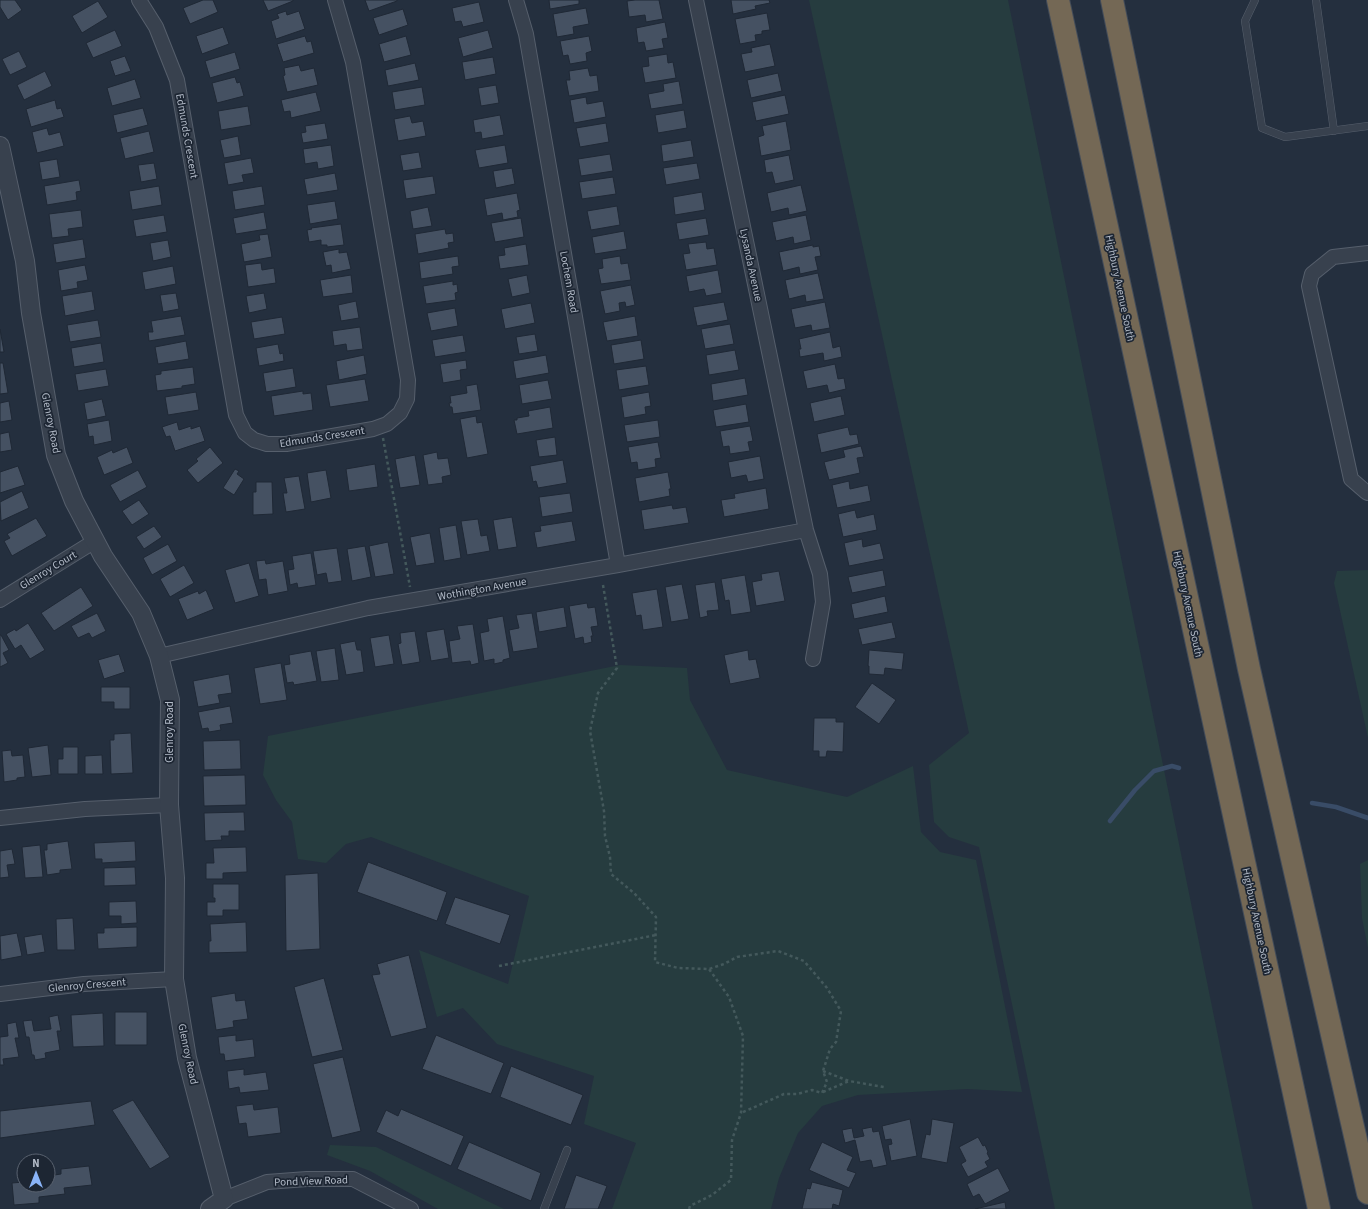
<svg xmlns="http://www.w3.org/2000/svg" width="1368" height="1209" viewBox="0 0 1368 1209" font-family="'Source Sans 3',sans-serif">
<rect width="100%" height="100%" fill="#242f3e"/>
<path fill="#263c3f" d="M809,0h199l245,1209h-198l-76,-362 -30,-10 -15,-15 -5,-57 40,-32z
M1368,570v168l-34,-155 3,-12z
M620,665l67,3 3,32 37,70 120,27 66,-31 8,66 19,20 36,8 46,232 -55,-3 -109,6 -36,11 -24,27 -19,45 -8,31h-159l24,-66 -52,-19 10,-48 -97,-32 -34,-36 -26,9 -18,-67 89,34 21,-88 -158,-59 -25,7 -20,19 -28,-4 -6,-37 -16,-22 -13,-25 5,-39z
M1368,860v88l-6,-30 -2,-54z
M330,1145l46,2 128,62h-66l-68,-38 -43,-16z"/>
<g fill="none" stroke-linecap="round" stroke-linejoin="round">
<path stroke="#394c67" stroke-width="4.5" d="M1312,803l24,4 32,11
M1110,821l25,-31 19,-19 18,-5 7,2"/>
</g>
<path fill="#455162" stroke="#1f2835" d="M0,0h15l7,10 -14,10 -8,-13z
M203,0h10l5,12 -28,12 -7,-16z
M263,0h30v1l-25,10z
M365,0h32v1l-28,10z
M549,0h30v4l-29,5z
M635,0h24l4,19 -17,3 -1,-7 -16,2 -2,-16z
M731,0h38l1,3 -15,3 1,3 -23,5z
M98,1l10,16 -26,16 -10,-17z
M479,2l5,20 -21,5 -2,-6 -6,1 -3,-14z
M586,8l3,16 -16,3 1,7 -17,3 -4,-23z
M403,9l5,16 -29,10 -6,-17z
M286,11l1,4 12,-4 6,18 -29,10 -5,-18 8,-3 -2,-4z
M767,13l3,17 -8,1v3l-7,1 1,6 -16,3 -5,-25z
M665,22l3,16 -6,1 2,9 -18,3 -2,-9 -6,1 -2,-15z
M223,27l6,17 -27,10 -6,-18z
M115,30l7,16 -29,12 -7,-15z
M488,30l5,18 -30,9 -5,-19z
M305,36l2,6 4,-1 3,12 -31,9 -6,-18z
M406,36l5,19 -27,7 -5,-18z
M589,36l3,15 -6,2 1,8 -17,3 -2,-9 -5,1 -3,-15z
M770,44l5,22 -30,6 -4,-18 11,-2 -1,-4z
M19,51l8,16 -17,8 -8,-16z
M235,52l5,17 -30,9 -5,-17z
M667,54l1,9 5,-1 3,16 -31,5 -3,-16 7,-1 -1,-9z
M125,56l6,15 -16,5 -5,-15z
M493,57l3,17 -31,6 -3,-18z
M415,63l4,17 -31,6 -3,-16z
M299,65l2,6 13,-3 4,17 -31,7 -4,-16 2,-1 -1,-7z
M588,68l2,8 7,-1 2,16 -30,5 -3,-16h4l-1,-9z
M45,71l7,15 -28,14 -7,-15z
M778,73l4,18 -31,7 -4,-18z
M235,77l2,6 3,-1 4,14 -27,7 -5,-20z
M135,79l6,19 -29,8 -5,-18z
M679,81l4,23 -32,5 -3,-15 16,-3 -1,-7z
M496,85l3,18 -18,3 -3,-18z
M422,87l3,18 -30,5 -3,-18z
M316,92l5,19 -30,7 -1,-7 -6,1 -3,-12z
M785,95l4,19 -33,7 -4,-19z
M586,97l1,7 16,-3 3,16 -32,6 -4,-23z
M55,100l2,9 4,-1 3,9 -33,10 -5,-18z
M248,106l3,19 -30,5 -3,-19z
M143,108l5,17 -31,8 -4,-18z
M684,110l3,18 -29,5 -3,-18z
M500,115l4,20 -22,4 -1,-7 -6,1 -2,-13z
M410,116l2,7 11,-2 3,15 -28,5 -4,-22z
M786,121l5,29 -30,6 -3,-19 6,-2 -2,-9z
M325,123l3,16 -25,4 -2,-10 5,-1 -1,-6z
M606,123l3,19 -29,5 -4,-19z
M47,128l2,7 11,-3 4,14 -27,7 -5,-21z
M149,131l5,21 -29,7 -5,-21z
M238,136l3,19 -17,3 -4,-18z
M691,140l3,17 -31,5 -2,-17z
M331,145l3,21 -16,3 -1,-7 -12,2 -2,-15z
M505,145l3,18 -29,5 -4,-18z
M419,152l3,16 -19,3 -3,-16z
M610,154l3,17 -32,5 -3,-17z
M789,155l5,25 -19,4 -3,-12 -6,1 -2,-13z
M251,158l3,15 -12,2 2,7 -16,3 -4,-22z
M57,159l3,18 -18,3 -3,-18z
M154,163l3,16 -16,3 -3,-17z
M697,163l3,16 -34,6 -3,-17z
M512,168l3,16 -19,4 -3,-17z
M335,173l3,17 -31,5 -3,-16z
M433,176l3,18 -30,5 -3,-19z
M613,177l3,17 -34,5 -3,-17z
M79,180l2,11 -5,1 1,8 -30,5 -3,-19z
M801,185l6,26 -18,4 -1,-7 -17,4 -4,-19z
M159,186l3,19 -30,5 -3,-19z
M262,186l3,19 -30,5 -3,-19z
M702,192l3,18 -30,5 -2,-18z
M517,193l3,17 -3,1 1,6 -15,3 -1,-7 -15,3 -3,-17z
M335,201l3,18 -28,5 -3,-19z
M617,206l3,19 -29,5 -4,-19z
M428,207l4,19 -19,3 -3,-18z
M81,210l2,17 -15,2 1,7 -17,2 -3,-24z
M264,212l3,17 -31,5 -3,-16z
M164,215l3,17 -31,5 -3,-17z
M806,215l5,25 -17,4 -1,-7 -17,4 -4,-19z
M521,218l3,19 -29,5 -4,-19z
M706,218l3,17 -30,5 -3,-17z
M341,224l3,21 -17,2v-2h-6v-5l-12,2 -2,-12 5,-1 -1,-1z
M445,229l1,5 7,-1 1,9 -6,1 1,5 -31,6 -3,-20z
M624,231l3,18 -32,5 -3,-17z
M268,234l4,23 -28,5 -3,-18 19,-4 -1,-5z
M83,239l3,19 -30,5 -3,-19z
M168,240l3,17 -18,4 -3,-18z
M706,242l1,7 7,-1 3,17 -31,5 -3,-16 7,-1 -2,-9z
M526,244l3,21 -29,4 -2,-13 7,-1 -1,-7z
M813,245v2l6,-1 2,10 -6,1 3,13 -18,4 -1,-7 -16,4 -4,-19z
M339,249v4l8,-1 4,17 -19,4 -1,-8 -5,1 -3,-14z
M458,256l1,10 -7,1 1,7 -32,5 -2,-17z
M620,256l1,8 7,-1 3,17 -30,4 -3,-15 5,-1 -1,-9z
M261,263l1,7 12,-2 2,15 -28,4 -3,-22z
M85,265l3,15 -11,2 1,6 -17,3 -3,-21z
M173,266l3,18 -31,6 -3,-18z
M718,270l4,23 -16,3 -2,-7 -15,3 -3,-16z
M818,273l6,26 -18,3 -1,-7 -16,4 -4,-19z
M351,275l2,18 -30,4 -3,-17z
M527,275l3,18 -18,4 -4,-18z
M453,281v4l4,-1 1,8 -3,1 1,7 -30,4 -3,-18z
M631,285l4,20 -9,2 -1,-5 -6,1 1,8 -15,3 -5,-23z
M92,291l3,19 -30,6 -3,-20z
M176,293l3,16 -16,3 -3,-17z
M264,293l3,16 -18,4 -3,-17z
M356,301l3,17 -18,3 -3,-16z
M724,302l4,18 -31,6 -4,-19z
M825,302l5,26 -18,3 -1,-6 -16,3 -4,-19z
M531,303l4,20 -30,6 -4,-20z
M455,308l3,18 -27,5 -4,-18z
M181,316l4,19 -36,6 -1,-9h5l-2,-11z
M635,316l3,20 -31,5 -4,-19z
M282,317l3,17 -31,5 -3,-17z
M98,320l3,17 -31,5 -3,-17z
M730,324l4,20 -29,5 -4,-20z
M360,327l3,22 -16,2 -1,-7 -12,2 -2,-15z
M0,329l4,23h-4z
M830,332l3,16 7,-2 2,11 -18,4 -1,-8 -23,4 -1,-8h2l-2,-10z
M535,334l3,17 -19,3 -3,-17z
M463,335l3,17 -31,5 -3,-17z
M641,340l3,19 -30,5 -3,-19z
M186,341l3,18 -31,5 -3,-17z
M101,343l3,19 -30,5 -3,-19z
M278,344l2,10 3,-1 1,8 -25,5 -3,-18z
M735,350l4,20 -30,5 -3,-20z
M364,355l3,19 -28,6 -3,-19z
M546,355l3,18 -33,6 -3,-18z
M466,360l1,9 -7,1 1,10 -18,3 -3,-19z
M0,363h3l5,30 -8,1z
M835,364l3,15 6,-1 2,11 -17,4 -2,-8 -20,4 -4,-18z
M646,366l3,19 -30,5 -3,-20z
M193,367l2,17 -13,2v2l-25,3 -2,-16 6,-1v-3z
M293,368l3,19 -30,5 -3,-19z
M106,369l3,17 -31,5 -3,-17z
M745,378l3,17 -35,6 -2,-17z
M365,379l4,22 -39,6 -4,-22z
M548,380l4,19 -30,5 -3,-19z
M477,384l4,26 -28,4 -1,-7h-2l-1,-4h2l-1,-7 17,-3 -1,-7z
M303,391v3l8,-1 2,17 -39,6 -3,-20z
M196,392l3,18 -31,5 -3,-18z
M649,392l2,14 -6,1 1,7 -22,4 -3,-21z
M841,396l4,19 -31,7 -4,-19z
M102,399l4,17 -19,4 -3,-17z
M9,401l3,19 -12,2v-19z
M746,404l3,18 -33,5 -3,-17z
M550,407l3,21 -36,6 -3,-14h3v-2l12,-2 -1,-5z
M476,416l1,7 5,-1 6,32 -21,4 -7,-39z
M109,420l3,21 -18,4 -1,-9 -4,1 -2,-13z
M658,420l2,17 -33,5 -3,-17z
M177,422l2,8 12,-4v3l9,-3 5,15 -30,10 -5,-15 -4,1 -4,-10z
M750,426l3,15 -5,1 2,9 -20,3 -1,-8 -6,1 -3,-16z
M848,427l2,8 7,-1 2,10 -38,9 -4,-19z
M9,432l3,18 -12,2v-18z
M555,437l2,18 -18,2 -3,-17z
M658,442l3,16 -6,1 1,8 -18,3 -1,-8 -6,1 -3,-16z
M861,446l3,11 -7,1 3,15 -31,7 -5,-18 21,-5 -2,-7z
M127,447l6,16 -29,12 -7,-18 15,-7 1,3z
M210,447l13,16 -25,20 -11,-13 11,-9 -2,-2z
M437,452l1,7 10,-1 3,17 -9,2 1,6 -15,2 -5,-30z
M415,455l5,30 -20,3 -5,-29z
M760,456l4,23 -16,3 -2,-7 -15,3 -3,-16z
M563,460l4,23 -29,5 -2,-7 -3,1 -3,-16z
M375,464l3,23 -29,4 -3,-22z
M18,466l7,19 -25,8v-21z
M235,469l4,2 -2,3 7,5 -10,16 -11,-7z
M138,470l9,17 -27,15 -10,-17z
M326,470l5,28 -20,4 -4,-29z
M668,472l3,17h-2l1,7 -31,6 -4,-24z
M299,476l6,33 -19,3 -3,-19h4l-3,-15z
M849,481l1,8 18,-4 3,16 -34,7 -5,-23z
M256,482h16l1,32 -20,1v-23h3z
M766,488l3,21 -45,8 -3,-17 14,-2 -1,-4z
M22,491l7,17 -28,13 -1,-19z
M570,493l3,19 -31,5 -3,-20z
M139,500l10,14 -17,11 -10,-14z
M672,505l1,4 13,-2 3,16 -45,7 -3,-20z
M855,510l2,8 17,-4 3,16 -34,7 -5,-23z
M512,517l5,30 -19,3 -5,-30z
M36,518l11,18 -35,20 -8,-15 6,-3 -3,-4z
M478,519l3,17 6,-1 3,16 -23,4 -6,-34z
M572,521l4,20 -39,7 -3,-16 7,-1 -1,-5z
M456,525l5,33 -17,3 -5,-33z
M154,526l8,11 -18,12 -8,-12z
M430,533l5,30 -19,3 -6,-29z
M862,539l1,8 17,-4 4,16 -35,7 -5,-23z
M388,542l6,32 -19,3 -6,-31z
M168,544l9,17 -25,14 -9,-17z
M365,546l6,31 -19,4 -5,-32z
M337,548l5,33 -14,2 -2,-10 -9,2 -4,-24z
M311,553l5,32 -18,3 -1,-5 -7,2 -2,-15 6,-1 -2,-13z
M265,560l1,4 17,-3 5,30 -20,4 -2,-16 -7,1 -3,-19z
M249,563l10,33 -24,7 -10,-33z
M184,565l10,18 -24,14 -10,-18z
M883,570l3,16 -34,7 -4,-16z
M779,571l6,30 -29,5 -4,-24 10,-2 -1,-6z
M745,575l6,37 -20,3 -2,-15 -4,1 -4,-22z
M715,582l4,28 -12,1 1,5 -8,2 -5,-33z
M682,584l7,35 -18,3 -6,-35z
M81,587l12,19 -39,25 -13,-18z
M657,589l6,38 -20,3 -2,-15 -5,1 -4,-23z
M206,590l8,19 -27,11 -9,-21 20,-8 1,3z
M885,596l3,16 -34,7 -3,-15z
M587,603l1,5 7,-1 3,19 -7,1 2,9h-2l1,6 -8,2 -1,-7 -8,2 -6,-33z
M564,607l3,20 -28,5 -3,-20z
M97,613l9,18 -14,7 -3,-5 -11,5 -7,-12z
M532,613l6,35 -25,4 -4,-22 10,-2 -3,-13z
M503,616l7,42 -7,2v2l-9,2v-5l-10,2 -4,-28 9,-2 -2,-12z
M892,622l4,16 -34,7 -4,-16z
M28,623l17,27 -15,9 -9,-14 -6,4 -9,-15 9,-5 1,2z
M473,624l6,39 -8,2 -1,-4 -18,2 -3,-22 11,-2 -3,-13z
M444,629l5,29 -18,3 -5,-29z
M415,631l5,31 -18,3 -4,-21 3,-1 -1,-10z
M0,635h1l8,15 -6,3 5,10 -8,4z
M389,635l5,29 -19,3 -5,-29z
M355,641l2,9h4l3,22 -18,3 -6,-31z
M335,648l4,32 -18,2 -5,-31z
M748,650l1,10 7,-1 4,19 -30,6 -6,-29z
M869,650l35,3 -2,17 -17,-2 -1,7 -15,-1v-8h-1z
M311,651l6,30 -23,4 -1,-3 -6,1 -3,-18 6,-1 -1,-9z
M119,654l6,18 -21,7 -6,-19z
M281,663l6,37 -27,4 -6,-36z
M229,674l3,19 -14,2 2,8 -22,4 -5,-26z
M872,683l24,17 -17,24 -24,-17z
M101,687h29v22h-16v-7h-13z
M230,706l3,17 -13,2 1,5 -12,2 -1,-4 -6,1 -4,-17z
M814,718h22v4h8l-1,30 -16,-1 -1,6h-7v-6h-6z
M131,733l2,40 -22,1 -1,-34h4v-6z
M240,740l1,29 -37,1 -1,-29z
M48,745l3,30 -19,2 -4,-29z
M63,747h15v27h-20v-15h5z
M11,750l1,6 11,-1 2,22 -8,1v2l-13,2 -2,-31z
M102,755l1,19h-18v-18z
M245,775l1,30 -42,1 -1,-30z
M244,812l1,19h-16v5h-8l1,4 -17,1 -1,-28z
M68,841l4,28 -12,1v3l-13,2 -3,-25h3v-6z
M135,841l1,20 -34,2v-4h-7l-1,-16z
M40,845l3,32 -18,1 -3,-31z
M246,847l1,25 -24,1v6h-17v-16h8l-1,-15z
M12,849l3,15 -8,1 2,12 -9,1v-27z
M368,862l79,30 -10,29 -80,-29z
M135,867l1,18 -32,1v-18z
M318,873l2,76 -34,2 -1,-76z
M213,884h26v26h-16v6h-16v-14h8v-4h-2z
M455,897l55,18 -10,29 -55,-20z
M136,901l1,22 -16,1v-8h-12v-14z
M73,918l2,32h-18l-1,-31z
M246,922l1,30 -38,1v-12h2l-1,-17z
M137,927v20l-39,2 -1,-16h7v-5z
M17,933l5,23 -21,4 -1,-24z
M42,934l3,18 -18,3 -3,-18z
M409,955l18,73 -36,9 -19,-62 8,-1 -3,-10z
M324,978l19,72 -31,7 -18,-70z
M235,993l1,8 9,-1 3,19 -15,2 1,6 -18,3 -5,-33z
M115,1012h32v33h-32z
M103,1013l1,33 -31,1 -2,-32z
M58,1015l3,16h-4l3,19 -15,3 1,5 -11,2 -1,-5h-2l-3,-18h-3l-3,-16 9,-1 2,11 17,-2 -2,-12z
M16,1022l3,16h-4l4,19 -16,2 1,6h-4v-28l8,-1 -1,-12z
M236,1035v6l17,-2 2,18 -30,4 -1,-7h-4l-2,-17z
M436,1035l68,28 -13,31 -69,-25z
M343,1057l18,74 -29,7 -19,-74z
M511,1066l72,29 -12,30 -71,-28z
M244,1069v6l22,-3 3,18 -29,3 -1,-6 -10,2 -2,-18z
M133,1100l37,57 -20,12 -38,-59z
M91,1101l4,24 -95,13v-27z
M253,1104l1,6 24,-3 3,26 -33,4 -2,-14 -7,1 -3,-18z
M401,1109l63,27 -13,30 -75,-34 10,-22 12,6z
M910,1119l7,37 -26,5 -3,-16 4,-1 -1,-5 -6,1 -3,-14z
M932,1119l22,4 -7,40 -26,-5 5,-24 4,1z
M872,1127l1,5 6,-1 8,34 -14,3 -2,-8 -11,2 -5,-22 -10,3 -3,-13 10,-2 2,10 10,-2 -2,-7z
M978,1137l5,9 2,-1 3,7 -1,1 3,6 -5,3 3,5 -20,10 -7,-13 5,-3 -7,-14z
M469,1142l72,31 -10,28 -74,-32z
M822,1142l31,15 -6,13 9,3 -7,15 -40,-18z
M89,1166l3,19 -28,3 1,6 -26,3v6l-25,2 -2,-22 12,-1v3h24v-9l13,-2v-5z
M998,1168l12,23 -25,13 -6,-10 -6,3 -6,-13z
M576,1175l31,11 -9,23h-34z
M812,1182l31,8 -4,16 -6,-2 -1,5h-30l5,-21 3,1z
M1005,1202l1,7h-31z"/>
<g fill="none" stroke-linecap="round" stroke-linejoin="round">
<defs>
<path id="service" d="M1255,0l-10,21 17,107 23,9 83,-11
M1316,0l18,131
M544,1209l23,-59"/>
<path id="minor" d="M139,0l17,27 21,53 59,335 9,18 9,7 13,4h19l87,-15 14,-5 13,-11 7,-14 1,-19 -55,-318 -18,-62
M516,0l10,34 92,531
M696,0l110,530 14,44 3,28 -10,57
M1368,253l-35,4 -21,17 -3,12 42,193 15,13 2,1
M0,600l95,-59
M159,656l209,-48 250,-43 188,-35
M0,818l85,-9 84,-4
M0,994l84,-10 90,-5
M224,1199l43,-17 40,-3h46l58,30"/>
<path id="tertiary" d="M0,146l25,115 6,52 25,142 18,46 29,55 38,57 18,43 11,44 -1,105 6,73 -1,101 13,79 37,141 -14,10"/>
<path id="motorway" d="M1058,0l261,1209
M1112,0l137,669 119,524"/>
</defs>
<use href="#service" stroke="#565f6c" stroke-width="8"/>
<use href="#minor" stroke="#565f6c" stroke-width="16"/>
<use href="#tertiary" stroke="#565f6c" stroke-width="20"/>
<use href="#motorway" stroke="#434c59" stroke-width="24"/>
<path stroke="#44595c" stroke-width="2.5" stroke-dasharray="3 3" stroke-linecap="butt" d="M383,438l27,149
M603,585l14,83 -19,25 -8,38 14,80 1,25 5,21 1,17 23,19 22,24 -1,45 23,6 31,1 15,-5 13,-7 41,-6 26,10 23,27 14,23 -5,31 -6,7 -7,22 4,11 -5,11 -10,-3 -15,4h-13l-43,19
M499,966l157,-31
M823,1071l26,10 35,6
M823,1092l26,-11
M689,1209l1,-3 22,-11 19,-15 1,-40 9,-27 2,-77 -14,-39 -20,-28"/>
<use href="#service" stroke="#38414e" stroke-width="7"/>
<use href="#minor" stroke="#38414e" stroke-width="14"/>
<use href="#tertiary" stroke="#38414e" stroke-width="18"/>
<use href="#motorway" stroke="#746855" stroke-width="22"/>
</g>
<g text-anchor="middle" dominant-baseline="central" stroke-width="3.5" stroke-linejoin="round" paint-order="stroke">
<g font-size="11" fill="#b4bcc9" stroke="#1d2633">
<text transform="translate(187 136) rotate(80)">Edmunds Crescent</text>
<text transform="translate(751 265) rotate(78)">Lysanda Avenue</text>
<text transform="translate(569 282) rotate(80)">Lochem Road</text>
<text transform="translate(1120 288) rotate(78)">Highbury Avenue South</text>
<text transform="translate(51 423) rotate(79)">Glenroy Road</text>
<text transform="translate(322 437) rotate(-9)">Edmunds Crescent</text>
<text transform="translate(48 570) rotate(-31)">Glenroy Court</text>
<text transform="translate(482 589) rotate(-10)">Wothington Avenue</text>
<text transform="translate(1188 604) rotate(78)">Highbury Avenue South</text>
<text transform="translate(169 732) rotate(-90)">Glenroy Road</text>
<text transform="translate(1257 921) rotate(78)">Highbury Avenue South</text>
<text transform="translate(87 985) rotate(-5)">Glenroy Crescent</text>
<text transform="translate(188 1054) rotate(78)">Glenroy Road</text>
<text transform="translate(311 1181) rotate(-2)">Pond View Road</text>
</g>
</g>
<g transform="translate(36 1173)"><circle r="19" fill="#1d2633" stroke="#59626f"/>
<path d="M0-3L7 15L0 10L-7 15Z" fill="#8ab4f8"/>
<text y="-6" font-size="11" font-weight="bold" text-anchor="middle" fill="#b4bcc9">N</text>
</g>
</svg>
